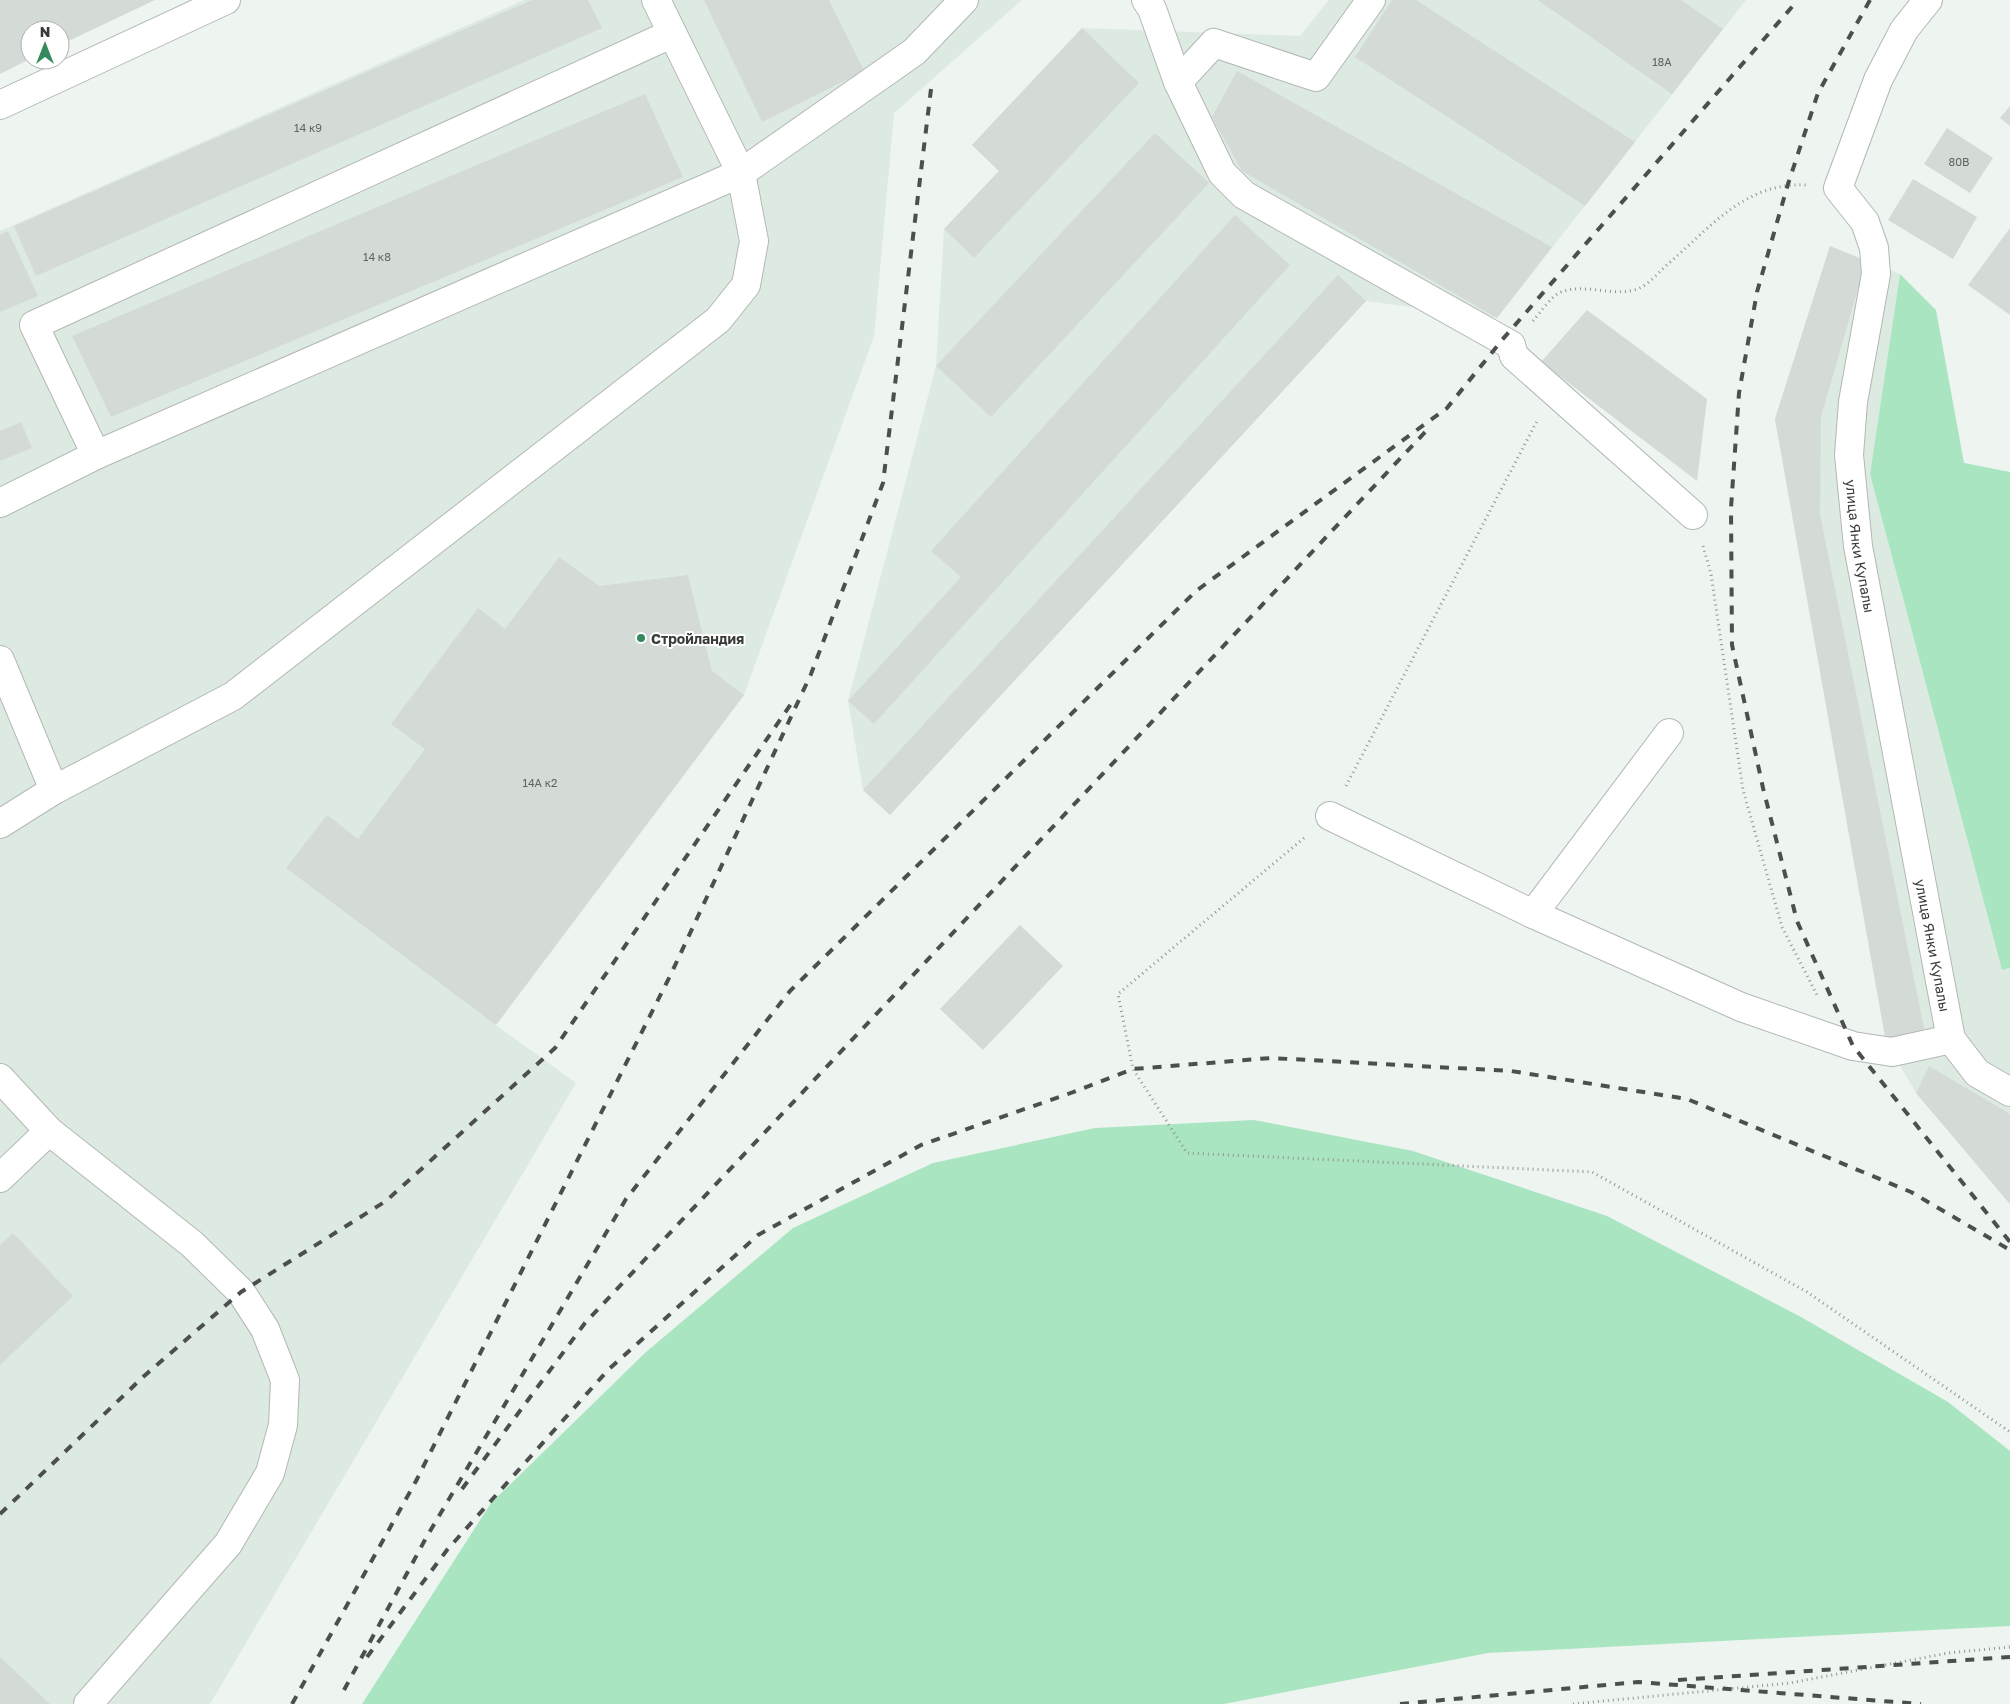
<svg xmlns="http://www.w3.org/2000/svg" width="2010" height="1704" viewBox="0 0 2010 1704" font-family="'Golos Text',sans-serif">
<rect width="100%" height="100%" fill="#eef4f0"/>
<path fill="#ddeae1" d="M524,0h498l-128,113 -20,223 -130,359 -248,330 80,58 -366,621h-210v-1473z
M1329,0h417l-249,318 -131,-17 -476,514 -27,-25 -15,-89 88,-335 8,-137 55,-58 -27,-26 110,-117 218,8z
M1830,246l70,28 -30,200 132,496 8,-2v236l-94,-111 -30,-51 -111,-623z"/>
<path fill="#aae5c1" d="M1900,274l36,36 28,153 46,9v496l-8,2 -132,-496z
M1254,1120l159,31 194,65 194,101 147,85 62,49v175l-522,27 -264,51h-862l129,-201 155,-151 147,-124 140,-65 162,-35z"/>
<path fill="#d4dad6" d="M0,0h155l-95,45v-15h-30v29l-30,15z
M532,0h56l14,28 -566,248 -22,-50z
M704,0h125l35,71 -102,51z
M1392,0h24l219,142 -50,64 -230,-149z
M1538,0h143l42,29 -51,65z
M1082,28l57,55 -165,175 -30,-29 55,-58 -27,-26z
M1237,71l315,176 -55,71 -255,-147 -30,-54z
M645,94l38,83 -572,240 -39,-81z
M2010,106v20l-10,-8z
M1947,128l46,30 -23,35 -46,-29z
M1155,133l54,50 -218,234 -55,-51z
M1913,179l64,38 -24,42 -65,-39z
M1235,215l55,50 -416,459 -26,-23 113,-124 -30,-26z
M2010,228v87l-42,-30z
M8,231l30,65 -38,16v-77z
M1830,246l36,15 -45,156 -1,98 106,523 -40,4 -111,-623z
M1338,275l28,26 -476,514 -27,-25z
M1587,310l120,89 -10,82 -156,-119z
M21,422l11,26 -32,13v-30z
M559,557l40,29 89,-11 24,96 32,24 -248,330 -210,-157 41,-53 31,24 67,-90 -34,-25 87,-116 27,21z
M1020,925l43,41 -80,84 -43,-41z
M1929,1066l81,48v90l-94,-111z
M13,1233l60,63 -73,69v-120z
M0,1657l50,47h-50z"/>
<g fill="none" stroke-linecap="round" stroke-linejoin="round">
<defs>
<g id="minor">
<path d="M1146,0l6,9 26,73 44,91 22,22 267,150 3,11 179,159"/>
<path id="s1" d="M1928,0l-24,30 -26,50 -40,108 27,34 9,26 2,26 -23,128 -4,53 9,91 93,493 26,34 33,19"/>
<path d="M1178,82l36,-39 102,34 55,-77"/>
<path d="M0,105l226,-105"/>
<path d="M96,455l645,-282 173,-121 50,-52"/>
<path d="M0,503l96,-48 -62,-130 637,-291"/>
<path d="M0,660l54,130"/>
<path d="M1330,816l203,98 208,93 112,39 39,6 59,-13"/>
<path d="M0,824l54,-34 179,-94 485,-376 28,-35 8,-44 -13,-68 -85,-173"/>
<path d="M1533,914l136,-181"/>
<path d="M0,1078l49,53 -49,47"/>
<path d="M49,1131l143,113 49,48 24,37 20,51 -2,45 -13,48 -42,71 -140,160"/>
</g>
</defs>
<use href="#minor" stroke="#b2b8b4" stroke-width="30"/>
<path stroke="#929693" stroke-width="3" stroke-dasharray="1 4" stroke-linecap="butt" d="M1533,321c7,-8 17,-23 26,-28 26,-12 57,7 83,-6 9,-5 18,-16 26,-23 42,-36 77,-82 138,-79
M1703,546l8,28 32,216 39,137 36,70
M1346,786l191,-365
M1304,838l-186,156 15,75 54,84 405,19 215,120 203,140
M1573,1704l217,-21 158,-30 62,-6"/>
<use href="#minor" stroke="#fff" stroke-width="28"/>
<path stroke="#4d4f4d" stroke-width="4" stroke-dasharray="9 9" stroke-linecap="butt" d="M1870,0l-52,93 -30,91 -31,108 -18,101 -8,115 1,137 31,143 34,133 56,125 157,196
M462,1489l123,-166 844,-895
M0,1514l143,-137 98,-85 145,-91 169,-153 238,-347
M367,1657l80,-107 161,-180 150,-135 163,-90 147,-51 65,-25 138,-11 240,13 176,28 224,93 99,58
M1678,1680l332,-23
M344,1690l82,-152 200,-339 164,-208 406,-400 251,-183 55,-68 296,-340
M292,1704l124,-223 255,-507 140,-300 72,-191 48,-394
M1400,1704l238,-22 283,22"/>
</g>
<circle fill="#358a5d" stroke="#fff" stroke-width="2" cx="641" cy="638" r="5"/>
<g text-anchor="middle" dominant-baseline="central" stroke-width="4" stroke-linejoin="round" paint-order="stroke">
<g font-size="11" fill="#606360">
<text x="1662" y="61">18А</text>
<text x="308" y="127">14 к9</text>
<text x="1959" y="161">80В</text>
<text x="377" y="256">14 к8</text>
<text x="540" y="782">14А к2</text>
</g>
<g font-size="14" fill="#393b39" stroke="#fff">
<text stroke="none"><textPath href="#s1" startOffset="582">улица Янки Купалы</textPath></text>
<text stroke="none"><textPath href="#s1" startOffset="988">улица Янки Купалы</textPath></text>
</g>
<g font-size="14" font-weight="bold" fill="#393b39" stroke="#fff" text-anchor="start">
<text x="651" y="638">Стройландия</text>
</g>
</g>
<g transform="translate(45 45)"><circle r="24" fill="#ffffff" stroke="#b0b1b0"/>
<path d="M0-4L9 19L0 12L-9 19Z" fill="#358a5d"/>
<text y="-8" font-size="14" font-weight="bold" text-anchor="middle" fill="#393b39">N</text>
</g>
</svg>
